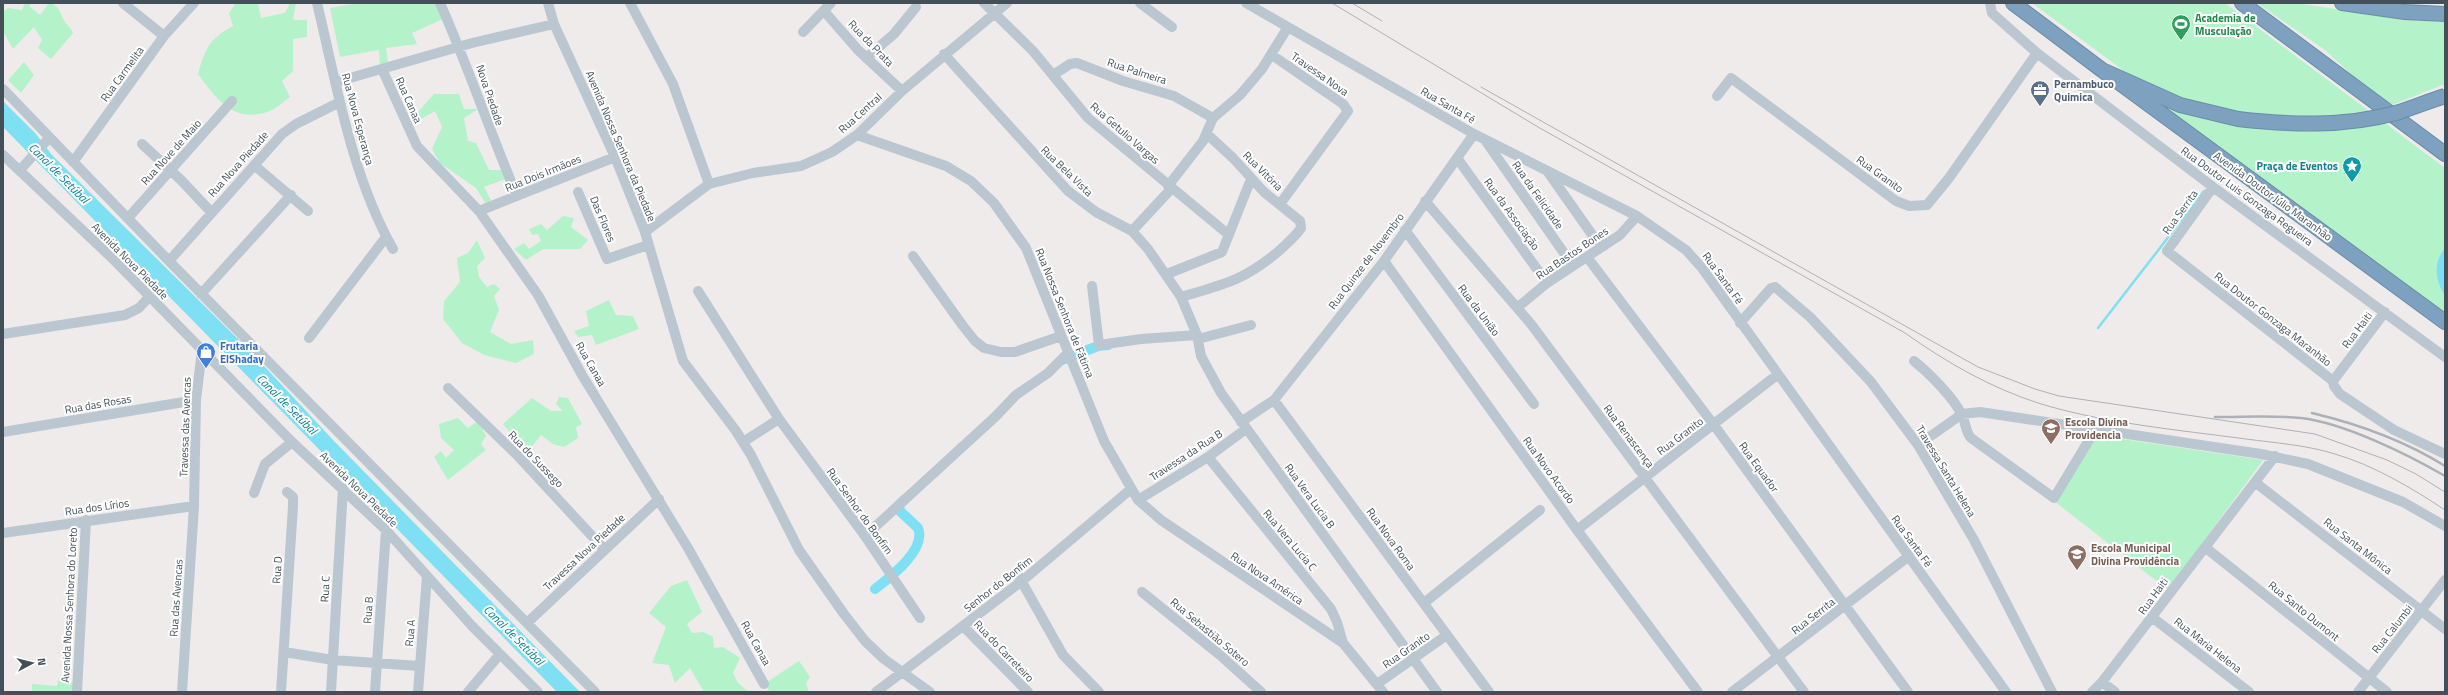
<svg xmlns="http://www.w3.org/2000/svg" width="2448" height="695" viewBox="0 0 2448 695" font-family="'Titillium Web',sans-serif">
<rect width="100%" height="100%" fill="#efebeb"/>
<path fill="#b4f2c9" d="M25,3h6l-2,3 11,9 9,-12c11,2 11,11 16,19 3,4 6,6 8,11l-22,26 -13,-11 4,-8 -8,-13 -21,22 -10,-18v-19l5,-4 14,2z
M236,3h25l-3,1 3,14 24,-5 5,-10h6l-3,17h14v17l-14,2v32l-11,10 8,16c-6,4 -15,13 -23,15 -35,11 -51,-14 -69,-38 7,-25 11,-35 35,-48l-4,-13z
M358,3h78l7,16 -31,14 5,11 -31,4 2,14 -8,3 -1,-15 -39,7 -10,-49z
M2032,3h193l220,165v149l-271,-201 -39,-37z
M2257,3h40l101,16 47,3v62l-53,21 -38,-28 -29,-27z
M24,62l10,13 -13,18 -13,-13z
M434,94h25l5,15h14l-14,9 4,23 8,2 13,27h13l3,9 -21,8 7,13 -5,4 -10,-16 -36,-25 -8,-14 10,-22 -7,-16 -14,8 -4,-6z
M563,216l11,2 -3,9 17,13 -8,9h-37l-17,11 -12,-11 10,-6 5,6 12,-8 -3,-7 -6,1 -3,-6 12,-5 6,6z
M477,240l8,18 -8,8 2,11 8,10 7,-3 6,5 -6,7 5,14 -9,22 21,12 22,-4 1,14 -18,9 -32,-8 -22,-12 -19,-24 1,-18 16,-19 -3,-24 11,-5z
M609,300l7,15 17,1 6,13 -43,16 -4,-10 -14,2 -4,-6 15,-5 -3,-15z
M559,397l9,1 14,26 -6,3 2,11 -14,9 -11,-3 -12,-9 -14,18 -24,-29 29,-26 19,13h12l-7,-7z
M458,418l10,10 10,-7 8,15 -5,8 5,6 -38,30 -14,-23 7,-6 5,7 8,-8 -13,-12 -2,-14z
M2095,435l168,25 -95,130 -114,-89z
M687,580l15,32 -15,12 5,9 11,-1 10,5 1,11 9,-1 17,11 -7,15 5,10 11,9h-45l-14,-24 -15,15 -6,-18 -17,-2 14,-36 -17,-14 22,-27z
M799,661l11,16 -4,6 3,9h-39l-6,-8z
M59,678l15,5 -1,9h-41v-8l25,2z"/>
<path fill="#7ee0f2" d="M3,101l33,33 16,21 199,197 83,89 246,251h-23l-554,-565z
M2445,248v47c-10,-14 -12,-33 0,-47z"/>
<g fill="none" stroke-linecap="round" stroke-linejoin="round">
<path stroke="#7ee0f2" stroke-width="2.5" d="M2098,328l106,-137"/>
<path stroke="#7ee0f2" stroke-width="10" d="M1062,360l36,-14 10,-1
M875,589c14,-11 52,-39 43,-61l-18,-17 -1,-6 5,-5"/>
<defs>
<path id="highway" d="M2013,3l89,67 78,35 58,14
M2242,3l203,151
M2342,3l63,9 40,2
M2102,70l343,252"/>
</defs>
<use href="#highway" stroke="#6a8cab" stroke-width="16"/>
<path stroke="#bbc7d0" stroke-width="10" d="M123,3l41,33
M317,3c20,83 34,171 76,246
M440,3c28,63 50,129 77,193
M548,3l6,21 61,133 30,75 38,129 53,70 15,24 48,95 45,64 21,27 19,18 46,33
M630,3l43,81 36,100
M984,3l49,48 55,67 141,117
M1140,3l32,24
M1246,3l228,131 163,82 49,34 16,18 304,424
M1990,3l2,10 45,40 176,134 232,170
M824,11l34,39 44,41
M803,32l28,-29
M944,54l124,137 28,21 36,19 16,18 33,48 16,38 4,21 20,37 216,299
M1272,55l71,49 5,7 -68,93
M866,58l28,-24 22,-27
M382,69l35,77 62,65 59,84 44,80 106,173 76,136
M1053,75l17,-11 7,-1 46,18 51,15 39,22
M336,82l136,-39 82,-19
M3,89l166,172 426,431
M1717,96l14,-18 165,123 13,5 18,-1 22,-27 88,-125
M857,135l89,31 25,15 23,22 32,45 78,193 34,59 23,20 182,123 40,49
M1485,140l88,126
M142,144l39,36 30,32
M3,155l111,105 178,182 94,88 86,96 66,66
M1457,158l90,125
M73,162l91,-126 30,-33
M254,165l54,46
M20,170l29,-32
M1548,172l45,64 11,10
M1168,186l35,-45 10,-23 27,-23 22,-26 26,-42
M2213,187l-46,64 166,130 1,5 6,8 54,36 51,24
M578,192l29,67 41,-14
M1425,201l106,123 273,368
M479,211l136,-54
M128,218l104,-117
M1405,230l129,174
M1132,231l40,-43
M645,232l64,-48 44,-11 48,-7 31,-14 25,-17 45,-44 105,-88
M913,256l50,70 12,15 9,7 17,4h14l46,-16
M1587,257l127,168 194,267
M169,261l113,-127 14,-10 44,-22
M1384,261l193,269 121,162
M1167,274l55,-22 29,-73
M1092,286l7,59 42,-6 56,-4
M698,291l81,128 86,117 55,82
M201,294l90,-99
M1181,297c44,-13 64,-17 99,-47 7,-7 16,-14 21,-22l-1,-7 -36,-29 -31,-34 -26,-24
M1518,307l29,-24 73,-48 17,-19
M1740,323l31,-35 4,-1 35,30 61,65 47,63 56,95 78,152
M3,334l122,-19 14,-7 10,-11
M309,338l77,-101
M1198,339l53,-14
M1914,361c15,12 39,36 48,54 4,8 3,16 9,23l83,60 41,-68
M2333,381l52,-69
M448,388l70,68 86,93
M1274,400l215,292
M1241,422l33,-22 110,-139 90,-127
M3,432l193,-32
M743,442l36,-23
M1918,445l44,-31 18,-2 281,42 47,10 95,38 42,24
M1208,457l123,152 6,13 6,21
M2256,483l189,146
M254,493l11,-29 27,-22
M1138,500l70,-43 38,-28
M1577,530l200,-155
M3,533l191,-27
M865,536l130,-119 21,-22 32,-22 20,-20
M2206,548l181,144
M1018,575l45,80 36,37
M1142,592l78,63 41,37
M1424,603l116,-93
M2153,618l96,74
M527,623l132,-124
M963,626l65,66
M284,652l49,8 86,6
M2102,682l13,10
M1377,684l70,-49
M77,692l9,-172
M182,692l12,-186 2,-106 6,-50
M281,692l12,-186v-9l-6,-5
M331,692l12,-204
M375,692l11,-162
M418,692l9,-116
M468,692l32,-38
M876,692l146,-111 109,-92
M1732,692l177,-136
M2092,692l10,-10 173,-226
M2358,692l87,-112"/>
<use href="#highway" stroke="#7ea1bf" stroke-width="14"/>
<path stroke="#adb1b7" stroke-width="1" d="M1332,3l206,124 367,206c41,29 84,54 133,70 64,20 141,27 208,36 30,4 60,6 89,15 38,11 77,34 110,56
M1352,3l30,18
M1481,87l497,280 57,22 24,7 256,38 72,26 29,14 29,18"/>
<path stroke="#adb1b7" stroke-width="2.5" d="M2312,413c46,11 93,28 133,53
M2215,417c29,0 58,-2 86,1 43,5 106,36 144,58"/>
<defs>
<path id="highway-bridge" d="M2238,119c52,6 106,8 158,-6 16,-5 33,-12 49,-17"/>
</defs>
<use href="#highway-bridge" stroke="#6a8cab" stroke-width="16" stroke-linecap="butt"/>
<use href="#highway-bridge" stroke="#7ea1bf" stroke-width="14"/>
</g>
<defs>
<symbol id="stadium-pin" viewBox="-11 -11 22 30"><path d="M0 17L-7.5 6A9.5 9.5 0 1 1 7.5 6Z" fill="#2e9e5b" stroke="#fff"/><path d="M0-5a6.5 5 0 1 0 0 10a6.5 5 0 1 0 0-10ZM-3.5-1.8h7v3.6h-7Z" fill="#fff"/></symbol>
<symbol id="office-pin" viewBox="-11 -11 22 30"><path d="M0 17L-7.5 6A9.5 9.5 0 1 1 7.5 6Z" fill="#5c6f8a" stroke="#fff"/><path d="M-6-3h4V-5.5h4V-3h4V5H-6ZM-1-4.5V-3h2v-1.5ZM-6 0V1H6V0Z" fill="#fff"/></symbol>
<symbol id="sight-pin" viewBox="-11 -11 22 30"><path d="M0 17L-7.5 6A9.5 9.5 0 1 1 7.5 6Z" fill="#0f9aa8" stroke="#fff"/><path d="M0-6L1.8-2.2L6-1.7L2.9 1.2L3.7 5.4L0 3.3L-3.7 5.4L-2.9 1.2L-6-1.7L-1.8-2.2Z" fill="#fff"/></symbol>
<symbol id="shop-pin" viewBox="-11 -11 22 30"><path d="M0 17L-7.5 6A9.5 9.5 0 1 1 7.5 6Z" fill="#3f7fe0" stroke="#fff"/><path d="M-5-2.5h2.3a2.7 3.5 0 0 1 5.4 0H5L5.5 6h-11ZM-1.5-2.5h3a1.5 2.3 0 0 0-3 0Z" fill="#fff"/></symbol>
<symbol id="school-pin" viewBox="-11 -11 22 30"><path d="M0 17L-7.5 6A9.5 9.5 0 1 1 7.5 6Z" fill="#8d6e63" stroke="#fff"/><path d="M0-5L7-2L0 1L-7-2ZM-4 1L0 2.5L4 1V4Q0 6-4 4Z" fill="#fff"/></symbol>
</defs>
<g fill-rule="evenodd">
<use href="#stadium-pin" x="2170" y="13" width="22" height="30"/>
<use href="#office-pin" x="2029" y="79" width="22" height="30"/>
<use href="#sight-pin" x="2341" y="155" width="22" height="30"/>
<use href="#shop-pin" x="195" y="341" width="22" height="30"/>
<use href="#school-pin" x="2040" y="417" width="22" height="30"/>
<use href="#school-pin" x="2066" y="543" width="22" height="30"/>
</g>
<g text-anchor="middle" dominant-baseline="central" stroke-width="4" stroke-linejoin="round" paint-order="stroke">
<g font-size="11" font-weight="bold" fill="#27864d" stroke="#fff" text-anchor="start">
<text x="2195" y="18">Academia de<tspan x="2195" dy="13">Musculação</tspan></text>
</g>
<g font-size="11" fill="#43505a" stroke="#fff">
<text transform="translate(871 43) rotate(46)">Rua da Prata</text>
<text transform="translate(1137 71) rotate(18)">Rua Palmeira</text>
<text transform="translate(122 74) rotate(-54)">Rua Carmelita</text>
<text transform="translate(1320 74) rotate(35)">Travessa Nova</text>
<text transform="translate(490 95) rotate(71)">Nova Piedade</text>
<text transform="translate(409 100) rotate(66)">Rua Canaa</text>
<text transform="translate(1448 105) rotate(30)">Rua Santa Fé</text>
<text transform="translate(860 113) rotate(-42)">Rua Central</text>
<text transform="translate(358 119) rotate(75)">Rua Nova Esperança</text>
<text transform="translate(1125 133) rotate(41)">Rua Getulio Vargas</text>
<text transform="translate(621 146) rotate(67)">Avenida Nossa Senhora da Piedade</text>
<text transform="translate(171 152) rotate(-48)">Rua Nove de Maio</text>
<text transform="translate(238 164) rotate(-48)">Rua Nova Piedade</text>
<text transform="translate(1067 171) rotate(44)">Rua Bela Vista</text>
<text transform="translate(1263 171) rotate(45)">Rua Vitória</text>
<text transform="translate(543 173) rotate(-22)">Rua Dois Irmãoes</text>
<text transform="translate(1880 174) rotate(36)">Rua Granito</text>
<text transform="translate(1538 195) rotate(55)">Rua da Felicidade</text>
<text transform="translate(2247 196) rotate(36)">Rua Doutor Luis Gonzaga Regueira</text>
<text transform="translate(2273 196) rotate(36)">Avenida Doutor Júlio Maranhão</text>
<text transform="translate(2180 212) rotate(-54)">Rua Serrita</text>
<text transform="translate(1512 214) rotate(54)">Rua da Associação</text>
<text transform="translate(603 219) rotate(67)">Das Flores</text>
<text transform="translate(1572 253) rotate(-34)">Rua Bastos Bones</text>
<text transform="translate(130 261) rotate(45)">Avenida Nova Piedade</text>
<text transform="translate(1366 261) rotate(-53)">Rua Quinze de Novembro</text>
<text transform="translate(1723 278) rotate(54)">Rua Santa Fé</text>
<text transform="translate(1479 310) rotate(53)">Rua da União</text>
<text transform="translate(1065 313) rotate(68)">Rua Nossa Senhora de Fátima</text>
<text transform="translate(2273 319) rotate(38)">Rua Doutor Gonzaga Maranhão</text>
<text transform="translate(2357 330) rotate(-53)">Rua Haiti</text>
<text transform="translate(591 364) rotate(60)">Rua Canaa</text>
<text transform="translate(98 404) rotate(-10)">Rua das Rosas</text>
<text transform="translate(185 427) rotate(-88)">Travessa das Avencas</text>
<text transform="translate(1629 436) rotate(53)">Rua Renascença</text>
<text transform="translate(1680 436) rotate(-37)">Rua Granito</text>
<text transform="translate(1186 455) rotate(-33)">Travessa da Rua B</text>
<text transform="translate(536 459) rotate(46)">Rua do Sussego</text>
<text transform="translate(1759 467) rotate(54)">Rua Equador</text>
<text transform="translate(1549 470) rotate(54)">Rua Novo Acordo</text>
<text transform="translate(1946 471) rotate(59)">Travessa Santa Helena</text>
<text transform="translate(359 489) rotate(44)">Avenida Nova Piedade</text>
<text transform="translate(1310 496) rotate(54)">Rua Vera Lucia B</text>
<text transform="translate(97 507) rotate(-8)">Rua dos Lírios</text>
<text transform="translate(860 511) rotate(54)">Rua Senhor do Bonfim</text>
<text transform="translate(1391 539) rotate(54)">Rua Nova Roma</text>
<text transform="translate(1290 540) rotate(50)">Rua Vera Lucia C</text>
<text transform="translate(1912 541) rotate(54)">Rua Santa Fé</text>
<text transform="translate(2358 546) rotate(38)">Rua Santa Mônica</text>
<text transform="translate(584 552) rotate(-43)">Travessa Nova Piedade</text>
<text transform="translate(277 570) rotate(-86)">Rua D</text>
<text transform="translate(1267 578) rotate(34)">Rua Nova América</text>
<text transform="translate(998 584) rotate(-38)">Senhor do Bonfim</text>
<text transform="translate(325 589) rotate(-87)">Rua C</text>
<text transform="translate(2153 596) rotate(-54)">Rua Haiti</text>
<text transform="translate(176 598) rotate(-86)">Rua das Avencas</text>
<text transform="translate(69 605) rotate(-87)">Avenida Nossa Senhora do Loreto</text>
<text transform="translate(368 610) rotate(-86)">Rua B</text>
<text transform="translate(2304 611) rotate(39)">Rua Santo Dumont</text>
<text transform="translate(1813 616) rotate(-38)">Rua Serrita</text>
<text transform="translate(2392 629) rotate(-52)">Rua Calumbi</text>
<text transform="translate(1210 632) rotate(40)">Rua Sebastião Sotero</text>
<text transform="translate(410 633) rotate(-85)">Rua A</text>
<text transform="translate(756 643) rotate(61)">Rua Canaa</text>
<text transform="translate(2208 645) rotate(38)">Rua Maria Helena</text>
<text transform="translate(1406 650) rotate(-35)">Rua Granito</text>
<text transform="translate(1004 651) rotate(46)">Rua do Carreteiro</text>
</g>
<g font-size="11" font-weight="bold" fill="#4e5e75" stroke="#fff" text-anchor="start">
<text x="2054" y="84">Pernambuco<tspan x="2054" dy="13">Quimica</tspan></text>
</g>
<g font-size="11" font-weight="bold" fill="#0d838f" stroke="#fff" text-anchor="end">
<text x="2338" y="166">Praça de Eventos</text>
</g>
<g font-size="11" font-weight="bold" fill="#366cbe" stroke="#fff" text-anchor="start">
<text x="220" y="346">Frutaria<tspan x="220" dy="13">ElShaday</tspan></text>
</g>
<g font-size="11" font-weight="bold" fill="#785e54" stroke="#fff" text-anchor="start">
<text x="2065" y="422">Escola Divina<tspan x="2065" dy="13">Providencia</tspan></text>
<text x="2091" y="548">Escola Municipal<tspan x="2091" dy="13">Divina Providência</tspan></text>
</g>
<g font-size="12" font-style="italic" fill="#038097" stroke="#fff">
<text transform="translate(59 173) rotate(45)">Canal de Setúbal</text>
<text transform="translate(287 404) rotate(45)">Canal de Setúbal</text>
<text transform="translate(514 635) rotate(45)">Canal de Setúbal</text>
</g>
</g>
<rect width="2448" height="695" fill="none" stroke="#43505a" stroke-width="8"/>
<g transform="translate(32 663) rotate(83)" stroke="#ffffff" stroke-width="3" paint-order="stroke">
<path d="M0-3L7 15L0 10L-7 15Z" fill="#43505a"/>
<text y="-6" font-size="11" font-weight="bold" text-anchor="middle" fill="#43505a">N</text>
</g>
</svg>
